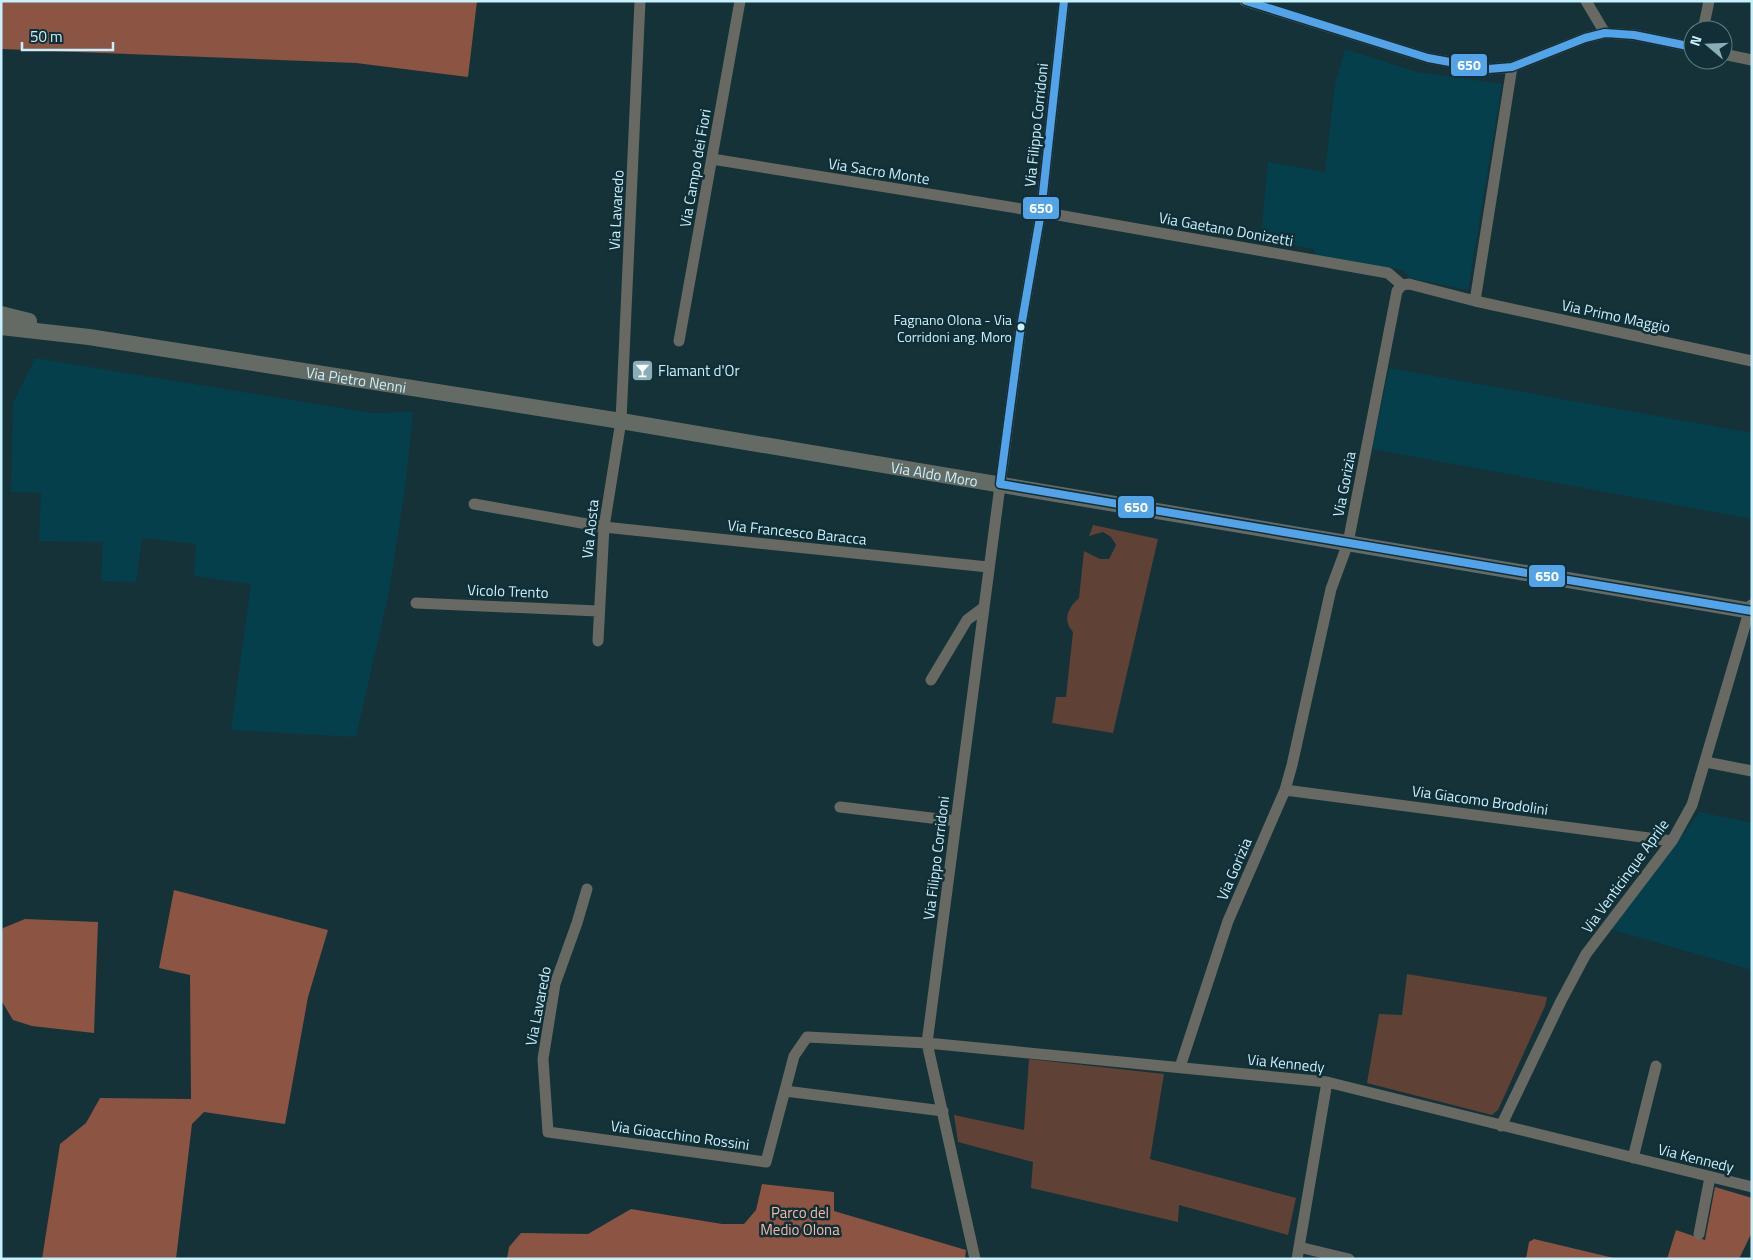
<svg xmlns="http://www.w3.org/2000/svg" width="1753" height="1260" viewBox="0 0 1753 1260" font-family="'Titillium Web',sans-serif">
<rect width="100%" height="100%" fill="#153238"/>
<path fill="#053f4c" d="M1345,49l72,23 85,12 -34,206 -58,-12 -7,-8 -88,-15 -1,-6 -53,-10 7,-77 57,10 10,-88z
M35,358l336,55 42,-1 -8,76 -16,104 -33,145 -125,-7 20,-146 -57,-8 2,-32 -54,-6 -6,44 -35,-1 2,-39 -64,-1 2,-48 -30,-1 2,-89z
M1389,368l363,65v86l-380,-70z
M1700,812l52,11v147l-142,-41z"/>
<path fill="#604136" d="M1093,525l65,14 -45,194 -61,-10 4,-26h10l7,-65c-11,-12 -5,-24 6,-34l5,-47 16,8h9l7,-14 -5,-8 -8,-5 -14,4z
M1407,974l140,23 -2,9 -47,104 -6,5 -125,-32 12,-69 23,1z
M1029,1059l135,15 -14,85 146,39 -8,37 -109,-30 -1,17 -147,-34 2,-26 -75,-20 -4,-27 70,15z"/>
<path fill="#8c5442" d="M1,1h476l-9,76 -112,-14 -355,-14z
M174,890l154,40 -20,67 -23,127 -81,-12 -12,12 -16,135h-134l18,-115 26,-21 14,-25 91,1 -1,-124 -31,-7z
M25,919l73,3 -4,111 -62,-7 -19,-6 -12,-20v-69l2,-3z
M762,1184l72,8v19l132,39 -1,9h-458l2,-12 12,-14 67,1 43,-25 91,15h22l12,-14z
M1715,1187l37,11v34l-13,27h-72l9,-29 29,10z
M1534,1239l84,20h-92l3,-17z"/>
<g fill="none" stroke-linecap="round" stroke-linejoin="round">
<path stroke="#676962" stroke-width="11" d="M1245,1l183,57 60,11 24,-2 73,-29 20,-5 29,2 59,12
M1586,1l19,32
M1703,30l6,-29
M1723,54l29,6
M712,159l329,53 347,61 14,12
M1475,301l277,60
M679,341l61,-340
M474,504l130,23 384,40
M416,603l182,8
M598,641l6,-114 17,-106 19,-420
M931,680l36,-60 16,-12
M1706,762l46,9
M1285,790l387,51
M840,807l116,14
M587,889l-10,34 -22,61 -12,75 5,73 218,30 28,-106 13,-19 120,6 400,39 425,105
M1180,1067l48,-146 57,-131 7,-25 39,-176 17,-46 49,-252 5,-6 7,-1 66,17 37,-234
M785,1091l158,20
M1501,1126l60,-125 25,-47 86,-113 20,-36 59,-200
M1633,1158l23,-92
M1699,1234l11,-57
M1299,1247l50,12
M975,1259l-48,-216 93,-710 21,-121 23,-211
M1297,1259l30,-177"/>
<g stroke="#646b64" stroke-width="16">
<path d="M1,314l28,7"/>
<path id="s1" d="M1,327l88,10 532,84 1131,190"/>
</g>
<defs>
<path id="bus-1" d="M1064,1l-23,211 -21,121 -20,151 752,127
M1246,1l182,57 60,11 24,-2 73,-29 20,-5 29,2 59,12"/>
</defs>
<use href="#bus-1" stroke="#122e36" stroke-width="11"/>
<use href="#bus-1" stroke="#53a3e8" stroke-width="8"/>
</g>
<defs>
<symbol id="bar-square" viewBox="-11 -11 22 22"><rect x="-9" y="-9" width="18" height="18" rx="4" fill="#89aeb8" stroke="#122e36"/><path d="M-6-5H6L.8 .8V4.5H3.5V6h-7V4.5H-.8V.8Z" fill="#fff"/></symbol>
</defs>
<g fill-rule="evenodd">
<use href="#bar-square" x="630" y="358" width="25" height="25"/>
</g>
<circle fill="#c7f1fd" stroke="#122e36" stroke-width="2" cx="1021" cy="327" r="4.5"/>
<g text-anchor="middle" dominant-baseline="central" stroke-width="5" stroke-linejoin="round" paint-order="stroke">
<g font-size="14" fill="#c7f1fd" stroke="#122e36" text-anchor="end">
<text x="1012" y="319">Fagnano Olona - Via<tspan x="1012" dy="17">Corridoni ang. Moro</tspan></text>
</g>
<g font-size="15" fill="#c7f1fd" stroke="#122e36">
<text transform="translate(1036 125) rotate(-84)">Via Filippo Corridoni</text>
<text transform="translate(695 168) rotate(-80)">Via Campo dei Fiori</text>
<text transform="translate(879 171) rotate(9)">Via Sacro Monte</text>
<text transform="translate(616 210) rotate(-87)">Via Lavaredo</text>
<text transform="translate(1226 229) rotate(10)">Via Gaetano Donizetti</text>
<text transform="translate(1616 316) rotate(12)">Via Primo Maggio</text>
<text stroke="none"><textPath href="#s1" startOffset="359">Via Pietro Nenni</textPath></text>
<text stroke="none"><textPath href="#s1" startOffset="945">Via Aldo Moro</textPath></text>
<text transform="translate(1344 484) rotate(-79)">Via Gorizia</text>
<text transform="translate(590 529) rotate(-84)">Via Aosta</text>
<text transform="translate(797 532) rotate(6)">Via Francesco Baracca</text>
<text transform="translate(508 591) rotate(2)">Vicolo Trento</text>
<text transform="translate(1480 800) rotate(8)">Via Giacomo Brodolini</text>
<text transform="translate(936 858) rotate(-83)">Via Filippo Corridoni</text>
<text transform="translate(1234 869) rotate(-67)">Via Gorizia</text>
<text transform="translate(1625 876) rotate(-54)">Via Venticinque Aprile</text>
<text transform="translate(538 1006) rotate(-79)">Via Lavaredo</text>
<text transform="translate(1286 1063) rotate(6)">Via Kennedy</text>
<text transform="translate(680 1135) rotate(8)">Via Gioacchino Rossini</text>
<text transform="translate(1696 1158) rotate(14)">Via Kennedy</text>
</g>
<g font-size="15" fill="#c7f1fd" stroke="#122e36" text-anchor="start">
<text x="658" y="370">Flamant d'Or</text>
</g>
<g font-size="15" fill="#f6b9a6" stroke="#122e36">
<text x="800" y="1212">Parco del<tspan x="800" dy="17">Medio Olona</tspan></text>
</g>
</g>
<g stroke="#122e36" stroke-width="2">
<rect x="1450" y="53" width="38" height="24" rx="5" fill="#53a3e8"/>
<rect x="1022" y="196" width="38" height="24" rx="5" fill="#53a3e8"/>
<rect x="1117" y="495" width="38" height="24" rx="5" fill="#53a3e8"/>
<rect x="1528" y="564" width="38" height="24" rx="5" fill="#53a3e8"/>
</g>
<g font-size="14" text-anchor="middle" font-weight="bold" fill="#fff">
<text x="1469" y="70">650</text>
<text x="1041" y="213">650</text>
<text x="1136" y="512">650</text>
<text x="1547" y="581">650</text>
</g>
<rect width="1753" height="1260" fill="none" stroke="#c7f1fd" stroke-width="5"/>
<g transform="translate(1708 45) rotate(289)"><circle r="24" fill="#122e36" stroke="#5a7c86"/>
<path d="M0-4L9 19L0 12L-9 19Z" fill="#89aeb8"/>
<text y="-8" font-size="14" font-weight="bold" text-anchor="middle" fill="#c7f1fd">N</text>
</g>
<path d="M22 42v8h91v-8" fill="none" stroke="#c7f1fd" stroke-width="2.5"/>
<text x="30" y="42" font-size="15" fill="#c7f1fd" stroke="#122e36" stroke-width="4" paint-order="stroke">50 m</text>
</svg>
